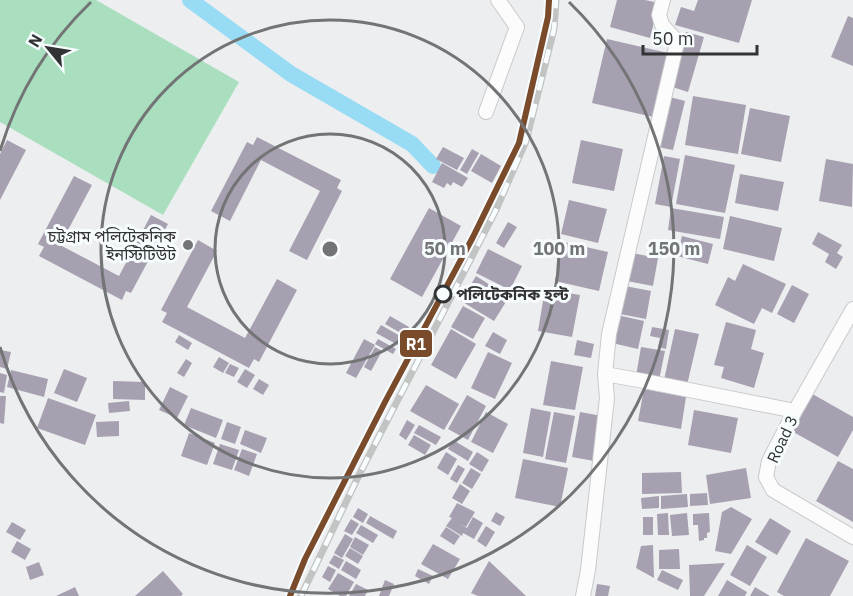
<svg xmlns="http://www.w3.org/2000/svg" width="853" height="596" viewBox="0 0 853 596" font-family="'IBM Plex Sans','Noto Sans Bengali',sans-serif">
<rect width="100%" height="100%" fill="#eceef0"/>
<path fill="#a9dfbe" d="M0,0h96l143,82 -76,133 -163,-93z"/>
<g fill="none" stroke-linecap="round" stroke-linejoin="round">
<path stroke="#97dcf4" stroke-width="16" d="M190,0l101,74 121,70 21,22"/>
</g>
<path fill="#a7a0b0" d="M617,0h28l14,3 -9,35 -40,-11z
M698,0h54l-13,43 -64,-18 6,-18 13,4z
M848,16l5,2v48l-22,-9z
M686,32l18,5 -16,55 -19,-6z
M607,39l61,14 -15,64 -61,-14z
M693,96l53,9 -8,49 -53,-9z
M670,97l15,4 -12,49 -15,-3z
M750,108l40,8 -9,46 -40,-8z
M257,137l84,43 -4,8 5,3 -35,69 -18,-9 31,-60 -59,-31 -31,61 -19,-10 36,-69 6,3z
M7,140l19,10 -26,50v-46z
M581,140l42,9 -9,42 -42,-8z
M443,147l21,11 -7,12 -21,-11z
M472,149l7,4 -12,21 -7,-4z
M481,154l20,12 -9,17 -21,-12z
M685,155l50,10 -10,48 -49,-9z
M664,156l16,3 -9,48 -16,-3z
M826,159l27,5 -1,43 -33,-6z
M442,163l26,15 -6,9 -9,-5 -2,4 -4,-3 -3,5 -12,-6z
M740,174l44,8 -6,29 -43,-8z
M74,176l18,9 -32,60 59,31 32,-61 17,9 -37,69 -5,-2 -4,9 -83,-44 5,-9 -6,-3z
M569,200l38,9 -9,34 -37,-9z
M429,208l32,18 -39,71 -32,-18z
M671,208l53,9 -4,22 -52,-9z
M730,216l52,12 -8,33 -51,-12z
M508,222l9,5 -13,21 -8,-5z
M818,232l24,13 -5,8 6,4 -7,12 -11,-7 4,-8 -17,-10z
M682,236l31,8 -5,20 -31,-8z
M198,240l19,11 -30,56 58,31 32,-59 20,11 -38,72 -5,-3 -5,9 -87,-46 5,-9 -6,-3z
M564,242l44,10 -9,39 -44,-10z
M488,249l34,17 -12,24 -34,-17z
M632,253l26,5 -5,28 -26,-5z
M743,264l43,20 -14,29 -10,-5 -8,16 -39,-19 13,-28 7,4z
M476,276l33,21 -15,24 -33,-20z
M792,285l17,9 -15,29 -17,-9z
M625,286l26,5 -5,28 -26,-5z
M545,289l35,6 -8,42 -34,-6z
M463,306l22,12 -12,21 -22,-12z
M617,315l27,6 -6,28 -26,-6z
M390,316l19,11 -5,8 -19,-11z
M726,322l30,8 -5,19 13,4 -10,35 -33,-10 3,-11 -10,-2z
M381,325l21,12 -4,8 -22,-12z
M652,327l17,3 -3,19 -8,-2 2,-9 -10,-2z
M451,329l25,15 -20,35 -25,-14z
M675,329l24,5 -12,51 -23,-5z
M493,332l14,8 -7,14 -15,-8z
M179,335l13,8 -4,7 -13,-8z
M364,339l11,6 -19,33 -10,-5z
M378,339l18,10 -3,5 -18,-10z
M577,340l17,4 -3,14 -17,-3z
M375,347l7,4 -11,20 -7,-4z
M641,347l24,4 -6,29 -23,-4z
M0,350l11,2 -4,17 -7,-2z
M488,352l24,11 -17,36 -24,-11z
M219,357l10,6 -6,10 -10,-6z
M186,359l6,4 -8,14 -7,-4z
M551,361l32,6 -8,43 -32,-5z
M230,364l9,4 -5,9 -9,-4z
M64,369l23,9 -10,24 -23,-9z
M245,369l10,6 -8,13 -10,-6z
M11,370l37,9 -4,18 -37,-10z
M0,373l7,2 -3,18 -4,-1z
M259,379l10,6 -6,10 -10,-6z
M113,381l32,1v18l-32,-1z
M426,385l33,19 -15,26 -34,-19z
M170,387l18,9 -11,22 -18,-8z
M644,389l42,8 -5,32 -43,-8z
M809,392l44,25v13l-15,27 -50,-28z
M467,395l19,11 -18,34 -20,-11z
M0,396h6l-2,28 -4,-1z
M48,398l48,17 -11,30 -48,-17z
M129,401l1,10 -21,2 -1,-10z
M191,408l32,12 -7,18 -32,-13z
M531,408l20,4 -8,45 -20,-4z
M694,410l44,8 -7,35 -43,-8z
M486,412l22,12 -15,29 -22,-11z
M554,412l21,4 -9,47 -21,-4z
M580,412l22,4 -8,45 -22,-4z
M407,420l8,5 -9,15 -7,-5z
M119,421v15l-22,1 -1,-15z
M227,422l14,5 -6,17 -14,-5z
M419,425l22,12 -5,8 -22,-12z
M245,430l22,8 -6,15 -21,-9z
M189,433l26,10 -8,22 -26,-9z
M414,435l17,10 -6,10 -17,-10z
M453,440l20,12 -5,9 -20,-12z
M220,444l19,6 -7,20 -19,-6z
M242,449l15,5 -8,22 -15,-6z
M446,452l11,7 -9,16 -11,-7z
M477,452l12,8 -7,12 -13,-8z
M523,459l45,9 -8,39 -45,-9z
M838,461l15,8v53l-37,-21z
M458,465l7,4 -8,14 -7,-4z
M471,468l10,6 -9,15 -10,-6z
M746,468l5,30 -41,6 -4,-29z
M681,472l1,21 -40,1v-21z
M460,484l10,7 -8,13 -10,-6z
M707,493l1,12 -18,1v-12z
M687,494l1,13 -27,2v-13z
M659,496v12l-17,1 -1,-11z
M457,503l18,9 -9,15 -6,-3 7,4 6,-11 10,6 -9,16 -11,-6 -1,3 -16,-10 6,-8 -3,-1z
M731,507l21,12 -21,35 -16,-3 7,-39z
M358,508l10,6 -5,9 -10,-6z
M496,512l9,5 -5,9 -9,-5z
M668,513l1,22h-11l-1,-21z
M687,513l2,22 -17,1 -2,-21z
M709,513l1,19 -3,1v5h-3v2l-5,1 -1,-16h-5v-11z
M370,516l27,15 -4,8 -27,-16z
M643,517h10v18h-10z
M770,518l21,13 -14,24 -22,-13z
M351,519l8,5 -7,11 -8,-4z
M12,522l14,8 -6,10 -14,-8z
M361,525l17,10 -5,8 -17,-10z
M486,526l9,6 -9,15 -9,-6z
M446,527l14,9 -6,9 -14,-9z
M345,534l8,5 -11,19 -8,-5z
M355,537l14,8 -6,10 -13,-8z
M806,538l43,23 -19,35h-46l-7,-4z
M17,541l14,8 -6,11 -14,-8z
M433,544l27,15 -12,20 -27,-15z
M653,545l1,33 -18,-10 5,-22z
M747,545l20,12 -17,29 -20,-11z
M350,548l13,8 -5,8 -13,-8z
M679,549l1,20h-21v-19z
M334,555l10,5 -5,9 -10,-6z
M346,561l15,9 -5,9 -15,-9z
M489,561l37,35h-48l-7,-3z
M39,562l5,13 -14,5 -4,-13z
M725,563l-21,33h-14l-1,-31z
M328,566l8,4 -6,12 -8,-5z
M418,569l15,7 -4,8 -14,-8z
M662,570l21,10 -5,10 -21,-10z
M163,571l20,23 -2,2h-46z
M338,573l16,9 -8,14h-6l-12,-7z
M385,580l9,4 -5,12h-10z
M727,580l20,12 -2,4h-27z
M356,584l12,6 -3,6h-16z
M597,584l13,2 -2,10h-13z
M75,587l4,9h-23z
M755,587l15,9h-20z"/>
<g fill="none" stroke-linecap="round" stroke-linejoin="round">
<defs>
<path id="street" d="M663,0l-4,15 3,10 12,13 2,9 -67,287 -4,40 39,7 151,30
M486,112l31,-85 -19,-27
M853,309l-58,102 -26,50 -3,16 7,13 80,47
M583,596l5,-26 19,-172 -2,-24"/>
</defs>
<use href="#street" stroke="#c9cacc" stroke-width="16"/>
<use href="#street" stroke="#fcfcfd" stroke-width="14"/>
<defs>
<path id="rail" d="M301,596l58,-121 136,-263 31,-71 28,-112 2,-29"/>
</defs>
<use href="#rail" stroke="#c2c3c3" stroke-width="7"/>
<use href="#rail" stroke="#f7fcff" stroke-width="4.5" stroke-dasharray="14" stroke-linecap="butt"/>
<defs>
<path id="rail-1" d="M290,596l15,-37 80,-157 88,-165 46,-94 29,-126 1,-17"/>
</defs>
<use href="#rail-1" stroke="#f7fcff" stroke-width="10"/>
<use href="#rail-1" stroke="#7a4b2a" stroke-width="6"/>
</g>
<g fill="none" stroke="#737476" stroke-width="3">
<circle cx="330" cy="249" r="115"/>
<circle cx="330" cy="249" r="229"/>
<path d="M0 151A344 344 0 0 1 91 2M569 2A344 344 0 1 1 0 347"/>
</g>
<circle fill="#737476" stroke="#f7fcff" stroke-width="2" cx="188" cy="245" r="6"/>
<circle fill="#f7fcff" stroke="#323335" stroke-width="3" cx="443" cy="294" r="8"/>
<g text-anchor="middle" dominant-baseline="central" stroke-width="6" stroke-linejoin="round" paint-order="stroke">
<g font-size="16" fill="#323335" stroke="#f7fcff" text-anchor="end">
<text x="176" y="236">চট্টগ্রাম পলিটেকনিক<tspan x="176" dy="18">ইনস্টিটিউট</tspan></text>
</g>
<g font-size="16" font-weight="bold" fill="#323335" stroke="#f7fcff" text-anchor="start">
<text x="456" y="294">পলিটেকনিক হল্ট</text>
</g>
<g font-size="16" fill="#323335" stroke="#f7fcff">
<text transform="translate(782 439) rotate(-65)">Road 3</text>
</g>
</g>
<circle cx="330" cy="249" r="9" fill="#737476" stroke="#f7fcff" stroke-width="3"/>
<g font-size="18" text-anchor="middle" font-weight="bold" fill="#737476" stroke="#f7fcff" stroke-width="6" stroke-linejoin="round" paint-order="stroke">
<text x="445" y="255">50 m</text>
<text x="559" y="255">100 m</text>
<text x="674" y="255">150 m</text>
</g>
<rect stroke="#f7fcff" stroke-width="2" x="399" y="329" width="34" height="29" rx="6" fill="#7a4b2a"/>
<g font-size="16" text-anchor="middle" font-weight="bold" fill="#fff">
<text x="416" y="350">R1</text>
</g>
<g transform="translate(48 48) rotate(300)" stroke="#f7fcff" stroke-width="4.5" paint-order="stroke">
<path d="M0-4.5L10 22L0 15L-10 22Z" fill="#323335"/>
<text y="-9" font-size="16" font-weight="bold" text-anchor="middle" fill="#323335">N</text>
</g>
<path d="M643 45v9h114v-9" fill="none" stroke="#323335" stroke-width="3"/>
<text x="652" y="45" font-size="18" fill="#323335" stroke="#f7fcff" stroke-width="4.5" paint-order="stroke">50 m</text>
</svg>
